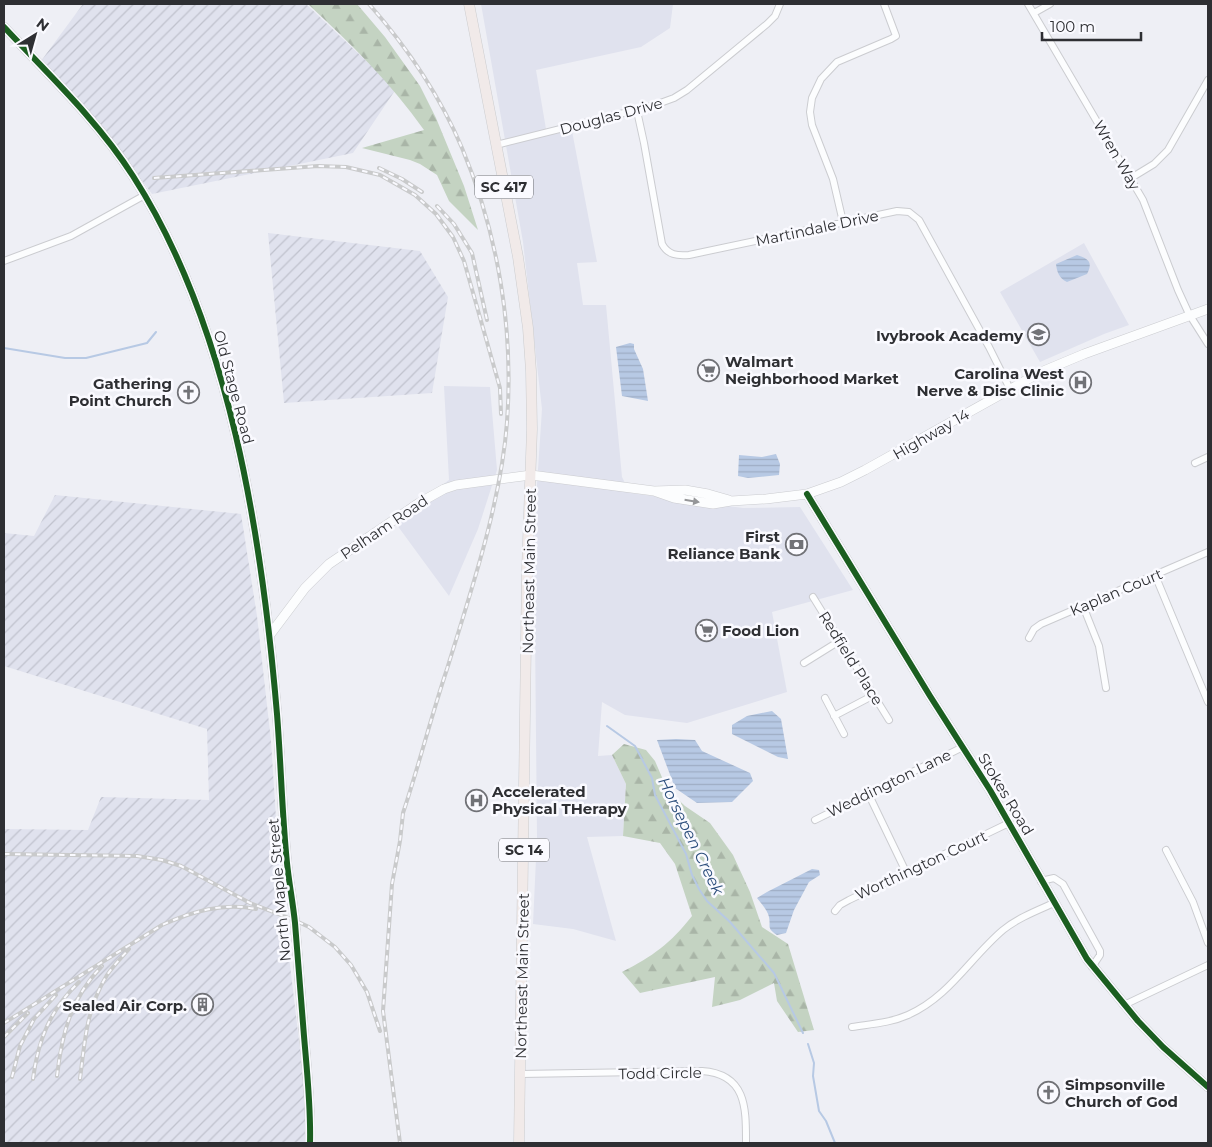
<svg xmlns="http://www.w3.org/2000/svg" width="1212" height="1147" viewBox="0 0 1212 1147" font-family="Montserrat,sans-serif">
<defs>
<pattern id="industrial-furrows" width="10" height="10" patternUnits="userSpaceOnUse" patternTransform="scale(1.25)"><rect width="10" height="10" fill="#e0e2ee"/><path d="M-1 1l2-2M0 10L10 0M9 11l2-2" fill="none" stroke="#c0c2cd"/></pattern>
<pattern id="forest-firs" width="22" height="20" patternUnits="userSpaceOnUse" patternTransform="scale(1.25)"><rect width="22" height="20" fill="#c4d3c2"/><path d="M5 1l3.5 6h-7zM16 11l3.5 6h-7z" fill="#a9b5a7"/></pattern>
<pattern id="water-rules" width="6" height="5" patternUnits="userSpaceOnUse" patternTransform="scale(1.25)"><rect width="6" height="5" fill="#b7c9e4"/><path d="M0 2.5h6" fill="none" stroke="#9eadc4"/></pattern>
</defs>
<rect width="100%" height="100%" fill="#eeeff5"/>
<path fill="#e0e2ee" d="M481,4h192l-3,24 -29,19 -105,23 11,65 25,-4 25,131 -20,1 6,42h23l16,172 8,16 113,15 57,-1 53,83 -81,22 15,80 -100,31 -62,-8 -23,-13 -4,54 14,-1 14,29 -3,52 -36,1 29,104 -43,-12 -40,-5 4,-87 -3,-307 8,-121 -19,-167z
M1084,243l45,82 -25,9 -64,28 -40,-70z
M444,386l46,1 7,83 -19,59 -29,67 -55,-75 55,-41z"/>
<path fill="url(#industrial-furrows)" d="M83,4h223l90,85 -43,64 -201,41 -36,-48 -75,-85z
M268,233l152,18 28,46 -16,96 -148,10z
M55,495l186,19 16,102 14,125 9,139 31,263h-307v-314l84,1 13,-33 108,3 -2,-71 -203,-63v-133l30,3z"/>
<path fill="url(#forest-firs)" d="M308,4h49l28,33 35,49 16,32 28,68 14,44 -29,-29 -12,-26 -17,-11 -10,-4 -48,-12 62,-18c-33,-47 -74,-87 -116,-126z
M624,744l22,6 9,11 12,28 18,17 25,17 23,32 17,37 12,35 26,17 26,86 -16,2 -21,-31 -3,-18 -34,17 -28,7 3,-30 -75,16 -18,-21c31,-16 48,-28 70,-56l-17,-52 -15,-21 -37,-7 3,-52 -14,-29z"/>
<path fill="url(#water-rules)" d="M1077,255c12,4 16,7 10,19l-20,8c-8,-4 -10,-10 -11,-18z
M630,343l4,1v5l9,20 5,32 -26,-5 -6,-49z
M776,454l4,10 -1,11 -31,3 -10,-2 1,-21 23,2z
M772,711l9,8 7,40 -10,-2 -46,-23v-9l15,-9z
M676,739l19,1 7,11 48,22 3,8 -21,21 -35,1 -22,-15 -18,-48z
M812,869l7,1 1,5 -11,7 -15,28 -8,23 -9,2c-11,-7 -6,-8 -8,-18 -1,-6 -8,-14 -12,-19l10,-6z"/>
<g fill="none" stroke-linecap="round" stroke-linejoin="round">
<path stroke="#b7c9e4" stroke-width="2" d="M4,348l61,10h21l61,-15 9,-11
M607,726l28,20 17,32 3,17 31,59 6,21 7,14 8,12 23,21 44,51 29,60
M808,1044l6,19 -1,13 6,35 7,10 9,22"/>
<defs>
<path id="street" d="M1028,4l115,196 35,90 11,24 19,30
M1034,13l16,-9
M637,111l7,32 18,101c6,11 15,12 27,11l208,-44 12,1 10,8 70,127 21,42
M496,145l156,-39 22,-8 13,-8 80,-66 8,-8 5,-12
M1131,178l23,-14 14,-14 40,-70
M843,222l-10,-43 -21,-54 -2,-13 2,-14 9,-19 16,-17 54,-23 5,-3 -12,-32
M4,261l67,-25 74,-41
M1195,463l13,-6
M1155,575l53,127
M813,597l76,123
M1083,606l16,40 7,42
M1029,638l5,-9 7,-5 167,-72
M804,663l37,-23
M825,698l19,36
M834,716l40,-21
M868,793l38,79
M815,820l148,-73
M1166,850l27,52 15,41
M1041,881l13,-3 9,6 37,67v4l-8,12
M835,911l5,-6 9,-5 160,-77
M1124,1005l84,-40
M852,1027c19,-3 38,-4 56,-12 41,-18 62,-57 95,-85 15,-12 33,-19 51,-27
M520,1074l182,-3c45,3 44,38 44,72"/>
<path id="secondary" d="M4,27c45,48 94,94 129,149 97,151 129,361 144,538 4,50 5,100 10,149 2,20 6,40 8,60 3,37 6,75 9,113 3,36 7,71 6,107
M654,491l20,7 39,6 18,-3 35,-2 41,-5 34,-12 24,-12 176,-98 43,-18 124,-45
M807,494l123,202 60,94 97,169 51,62 25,26 45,40
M269,636l36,-48 24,-24 90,-61 25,-14 12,-4 75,-10 123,16 31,-1 23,4 21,6"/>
<path id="primary" d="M469,4l49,253 10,71 3,43 1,58 -5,141 -8,573"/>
</defs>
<use href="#street" stroke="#cbccd0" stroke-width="8"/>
<use href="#secondary" stroke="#cbccd0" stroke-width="10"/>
<use href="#primary" stroke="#cbccce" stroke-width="11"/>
<use href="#street" stroke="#fcfdfe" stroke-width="6"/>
<use href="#secondary" stroke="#fcfdfe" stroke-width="9"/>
<use href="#primary" stroke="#f1eae9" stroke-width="10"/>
<defs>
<path id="rail" d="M369,4c37,42 71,92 93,144 36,86 52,181 45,274 -6,81 -36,169 -60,247 -16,48 -28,96 -44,144l-3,28 -8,43 -9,127 17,132
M379,168l23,11 20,13
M154,178l164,-12 28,1 34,8 35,20 21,19 17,23 11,24 36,127 1,26
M437,206l17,18 18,29 15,67
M4,854l133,2 25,4 19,6 69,37 44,17 15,7 26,20 16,18 16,27 13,39
M4,1023l158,-98c29,-13 61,-23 94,-16
M4,1037l24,-24
M57,1076c5,-43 14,-78 45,-110
M12,1077l8,-31 14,-27 22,-24
M33,1079c5,-39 17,-69 46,-97
M80,1079c5,-39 6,-69 27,-104 6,-9 15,-18 22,-26"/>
</defs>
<use href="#rail" stroke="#c9cacb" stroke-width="4"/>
<use href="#rail" stroke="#fafaff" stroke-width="2" stroke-dasharray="5.5" stroke-linecap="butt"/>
<defs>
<path id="cycleway" d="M4,27c45,48 94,94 129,149 97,151 129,361 144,538 4,50 5,100 10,149 2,20 6,40 8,60 3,37 6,75 9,113 3,36 7,71 6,107
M807,494l123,202 60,94 97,169 51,62 25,26 45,40"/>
</defs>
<use href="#cycleway" stroke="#fafaff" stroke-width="9"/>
<use href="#cycleway" stroke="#1b5e20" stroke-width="6"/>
</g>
<defs><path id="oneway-solid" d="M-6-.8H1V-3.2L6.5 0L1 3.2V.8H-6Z" transform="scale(1.25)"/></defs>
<use fill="#959698" href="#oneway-solid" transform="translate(692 501) rotate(9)"/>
<defs>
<symbol id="school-ring" viewBox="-11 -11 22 22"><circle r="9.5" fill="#fafaff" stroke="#717277" stroke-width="1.5"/><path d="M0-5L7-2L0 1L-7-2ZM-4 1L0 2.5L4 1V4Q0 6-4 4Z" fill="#717277"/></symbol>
<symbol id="supermarket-ring" viewBox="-11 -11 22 22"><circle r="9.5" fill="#fafaff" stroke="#717277" stroke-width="1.5"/><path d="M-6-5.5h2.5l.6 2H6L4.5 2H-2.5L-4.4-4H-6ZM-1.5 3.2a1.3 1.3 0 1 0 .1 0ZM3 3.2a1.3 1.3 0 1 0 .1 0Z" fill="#717277"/></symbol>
<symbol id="hospital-ring" viewBox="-11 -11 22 22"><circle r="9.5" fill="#fafaff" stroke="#717277" stroke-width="1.5"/><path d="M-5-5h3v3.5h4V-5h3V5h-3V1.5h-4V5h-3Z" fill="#717277"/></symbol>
<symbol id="church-ring" viewBox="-11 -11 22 22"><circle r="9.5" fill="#fafaff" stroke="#717277" stroke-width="1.5"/><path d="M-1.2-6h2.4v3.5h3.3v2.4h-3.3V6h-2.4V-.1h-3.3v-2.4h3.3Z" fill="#717277"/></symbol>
<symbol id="bank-ring" viewBox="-11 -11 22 22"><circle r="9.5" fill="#fafaff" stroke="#717277" stroke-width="1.5"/><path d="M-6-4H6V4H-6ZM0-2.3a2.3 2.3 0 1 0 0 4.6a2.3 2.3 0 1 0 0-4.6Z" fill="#717277"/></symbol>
<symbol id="building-ring" viewBox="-11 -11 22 22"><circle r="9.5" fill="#fafaff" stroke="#717277" stroke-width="1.5"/><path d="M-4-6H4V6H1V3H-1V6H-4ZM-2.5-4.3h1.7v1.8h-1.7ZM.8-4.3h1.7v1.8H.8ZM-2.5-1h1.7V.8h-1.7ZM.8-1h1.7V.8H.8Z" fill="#717277"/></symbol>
</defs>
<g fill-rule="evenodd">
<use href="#school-ring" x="1026" y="322" width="25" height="25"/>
<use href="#supermarket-ring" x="696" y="358" width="25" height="25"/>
<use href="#hospital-ring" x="1068" y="370" width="25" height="25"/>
<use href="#church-ring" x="176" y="380" width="25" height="25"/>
<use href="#bank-ring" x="784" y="532" width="25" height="25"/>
<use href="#supermarket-ring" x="694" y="618" width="25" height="25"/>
<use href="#hospital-ring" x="464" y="788" width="25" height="25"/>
<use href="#building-ring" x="190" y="992" width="25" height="25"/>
<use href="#church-ring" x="1036" y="1080" width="25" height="25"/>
</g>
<g text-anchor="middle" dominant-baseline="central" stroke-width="5" stroke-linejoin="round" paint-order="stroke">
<g fill="#fafaff" stroke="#6b6c70" stroke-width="1">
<rect x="475" y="175.5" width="58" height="23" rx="4"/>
<rect x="499" y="838.5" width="50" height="23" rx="4"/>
</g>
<g font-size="14" font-weight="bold" fill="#2e2f33">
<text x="504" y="187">SC 417</text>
<text x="524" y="850">SC 14</text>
</g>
<g font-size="15" fill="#2e2f33" stroke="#fafaff">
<text transform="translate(611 116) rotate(-15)">Douglas Drive</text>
<text transform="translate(1117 155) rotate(60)">Wren Way</text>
<text transform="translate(817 228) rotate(-12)">Martindale Drive</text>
<text transform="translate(234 387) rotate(75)">Old Stage Road</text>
<text transform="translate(931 434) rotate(-30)">Highway 14</text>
<text transform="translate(384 527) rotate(-34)">Pelham Road</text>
<text transform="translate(529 571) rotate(-89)">Northeast Main Street</text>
<text transform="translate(1116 592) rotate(-23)">Kaplan Court</text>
<text transform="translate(851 658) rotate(58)">Redfield Place</text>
<text transform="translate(889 783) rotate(-26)">Weddington Lane</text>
<text transform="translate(1006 794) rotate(59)">Stokes Road</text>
<text transform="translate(921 865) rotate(-25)">Worthington Court</text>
<text transform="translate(279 890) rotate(-95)">North Maple Street</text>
<text transform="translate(522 976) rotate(-89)">Northeast Main Street</text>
<text transform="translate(660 1073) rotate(-1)">Todd Circle</text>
</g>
<g font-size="15" font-weight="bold" fill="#2e2f33" stroke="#fafaff" text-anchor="end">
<text x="1023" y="335">Ivybrook Academy</text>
<text x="725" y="361" text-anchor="start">Walmart<tspan x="725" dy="17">Neighborhood Market</tspan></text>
<text x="1064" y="373">Carolina West<tspan x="1064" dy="17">Nerve &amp; Disc Clinic</tspan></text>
<text x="172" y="383">Gathering<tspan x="172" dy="17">Point Church</tspan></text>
<text x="780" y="536">First<tspan x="780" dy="17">Reliance Bank</tspan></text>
<text x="722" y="630" text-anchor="start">Food Lion</text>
<text x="492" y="791" text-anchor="start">Accelerated<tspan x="492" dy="17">Physical THerapy</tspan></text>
<text x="187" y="1005">Sealed Air Corp.</text>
<text x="1065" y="1084" text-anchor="start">Simpsonville<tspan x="1065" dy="17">Church of God</tspan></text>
</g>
<g font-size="16" font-style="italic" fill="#2c4e7c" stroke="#fafaff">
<text transform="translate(691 836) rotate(64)">Horsepen Creek</text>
</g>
</g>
<rect width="1212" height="1147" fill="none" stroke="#2e2f33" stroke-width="10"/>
<g transform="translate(35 35) rotate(37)" stroke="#fafaff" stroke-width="4" paint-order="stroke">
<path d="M0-4L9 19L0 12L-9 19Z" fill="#2e2f33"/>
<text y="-8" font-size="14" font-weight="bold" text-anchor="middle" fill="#2e2f33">N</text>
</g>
<path d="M1042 32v8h99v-8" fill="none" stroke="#2e2f33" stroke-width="2.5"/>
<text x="1050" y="32" font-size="15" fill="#2e2f33" stroke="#fafaff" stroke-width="4" paint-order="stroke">100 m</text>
</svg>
